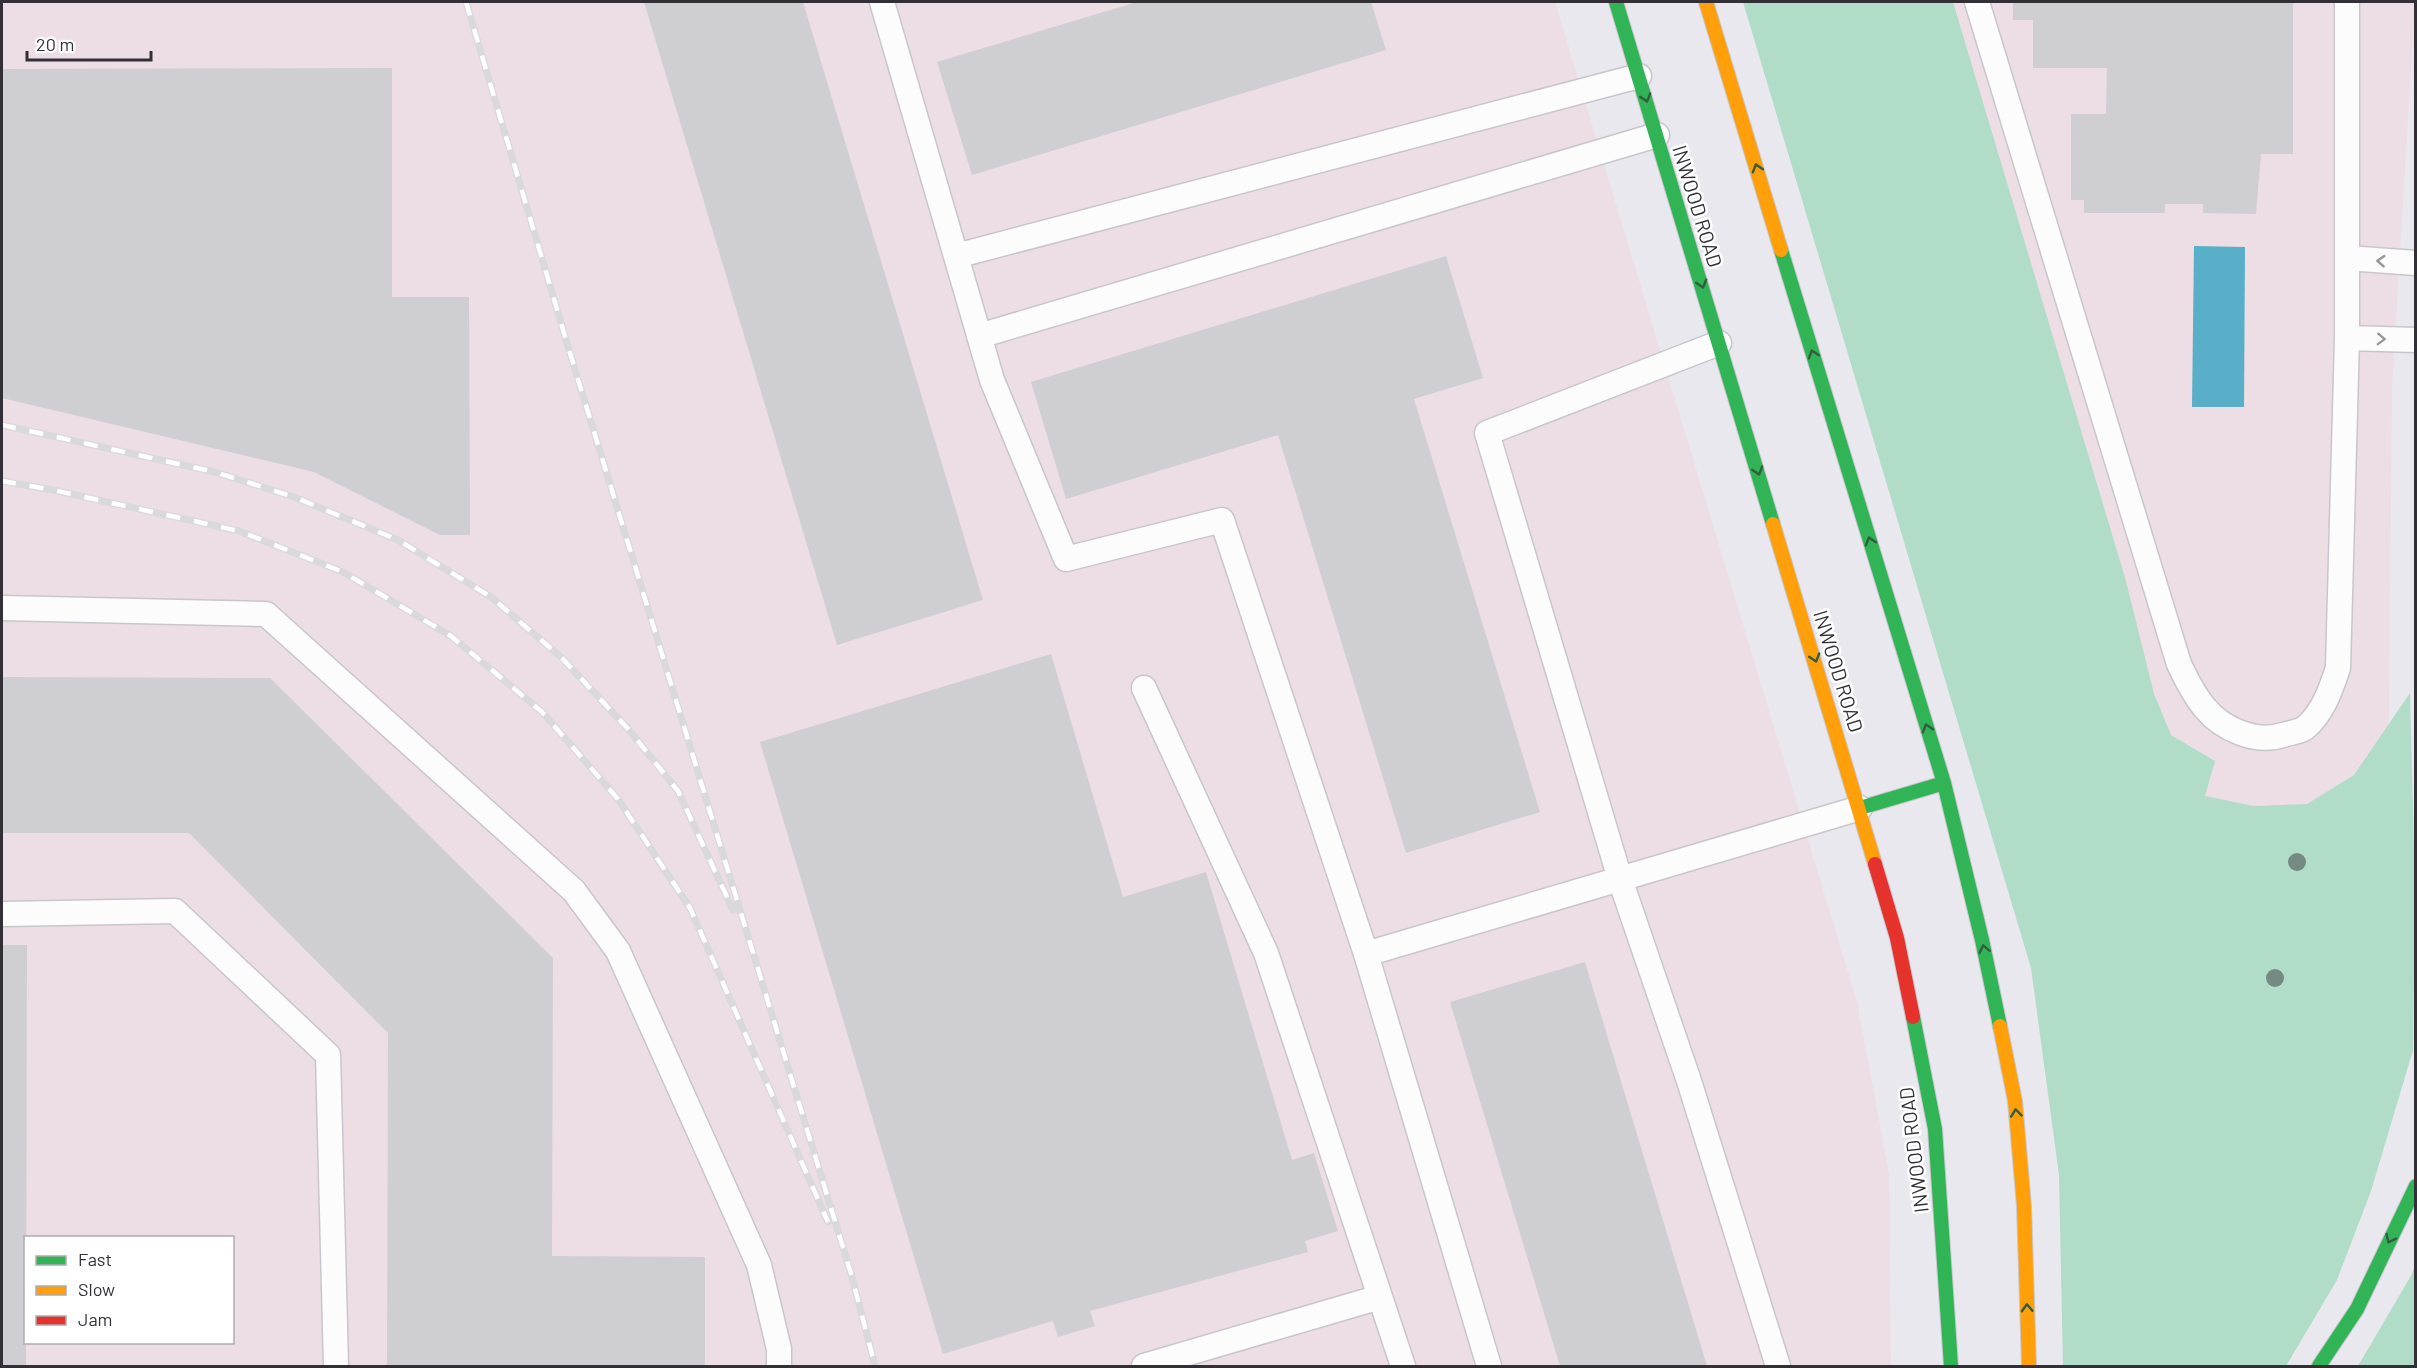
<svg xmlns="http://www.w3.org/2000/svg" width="2417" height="1368" viewBox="0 0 2417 1368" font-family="Barlow,sans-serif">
<rect width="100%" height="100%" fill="#e9e8ee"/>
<path fill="#ecdee4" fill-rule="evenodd" d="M2,2h1553l302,1000 32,172 2,192h-1889zM26,1238h206v104h-206z
M1754,2h661l-23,385 -6,665 -318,6z"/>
<path fill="#b1dcc8" d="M1743,2h210l173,579 28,113 17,41 44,26 -10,35 49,10 53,-2 47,-29 56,-82 5,197 -2,160 -42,141 -34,89 -51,86h-223l-4,-191 -28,-207z
M2415,1264v102h-57l54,-92z"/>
<path fill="#59afc8" d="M2194,246l51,1 -1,160h-52z"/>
<path fill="#cfced3" d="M644,2h159l180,598 -146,45z
M1137,2h234l15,48 -414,125 -35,-113z
M2013,2h280v152h-32l-5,60 -53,-1v-9h-38v9h-81v-13h-13v-86h35l1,-46h-74v-48h-20z
M392,68v229h77l1,238h-30l-126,-63 -312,-74v-329z
M1446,256l37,122 -69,21 126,413 -134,41 -128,-418 -212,64 -35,-117z
M1051,654l72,243 83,-25 86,288 22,-7 24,78 -33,10 3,11 -218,59 5,15 -37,11 -5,-16 -110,33 -183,-612z
M2,677l268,1 283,280 -1,298 153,1v109h-318l1,-333 -199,-200h-187z
M2,945h25l-1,421h-24z
M1585,962l122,404h-147l-110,-364z"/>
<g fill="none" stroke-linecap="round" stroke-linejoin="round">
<defs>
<path id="lane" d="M882,2l110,378 74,179 156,-39 144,434
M1977,2l202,662c7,15 15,31 26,44 17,21 51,36 78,27 6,-2 16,-3 22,-7 18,-15 26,-39 33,-60l9,-330v-336
M956,256l683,-180
M2347,258l69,5
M979,336l678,-201
M2347,338l69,2
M1719,343l-232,90 133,446 69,202 89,285
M2,608l264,6 308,277 44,60 141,314 20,84v17
M1144,688l122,265 137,413
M2,914l173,-3 153,144 8,311
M1144,1366l236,-69
M1489,1366l-123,-412 494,-146"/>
<path id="fast" d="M1616,2l157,522
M1781,250l163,533 38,157 18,86
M1860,808l84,-25
M1913,1017l22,112 16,237
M2319,1366l38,-57 59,-123"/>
<path id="slow" d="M1706,2l75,248
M1773,524l102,340
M2000,1026l15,75 9,105 5,160"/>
<path id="jam" d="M1875,864l22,74 16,79"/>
</defs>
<use href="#lane" stroke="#c8c6cc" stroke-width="27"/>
<use href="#fast" stroke="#c8c6cc" stroke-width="16"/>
<use href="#slow" stroke="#c8c6cc" stroke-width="16"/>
<use href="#jam" stroke="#c8c6cc" stroke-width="16"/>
<use href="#lane" stroke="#fcfcfc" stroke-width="24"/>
<use href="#fast" stroke="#30b455" stroke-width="14"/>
<use href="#slow" stroke="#ff9f0a" stroke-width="14"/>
<use href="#jam" stroke="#e5322d" stroke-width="14"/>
<defs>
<path id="rail" d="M466,2l104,351 282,924 23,89
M2,425l213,47 79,25 104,43 93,57 70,60 68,73 49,61 55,119
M2,481l51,9 186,41 104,41 108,64 91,76 76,87 72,109 138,314"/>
</defs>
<use href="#rail" stroke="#d9d8da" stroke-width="7"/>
<use href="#rail" stroke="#fff" stroke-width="4.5" stroke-dasharray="14" stroke-linecap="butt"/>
</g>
<g fill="#758a82">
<circle cx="2297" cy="862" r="9"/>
<circle cx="2275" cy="978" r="9"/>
</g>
<defs><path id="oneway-chevron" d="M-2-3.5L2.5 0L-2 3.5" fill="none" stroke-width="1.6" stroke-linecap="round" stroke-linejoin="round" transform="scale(1.5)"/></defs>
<g stroke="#315e41">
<use href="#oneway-chevron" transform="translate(1646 98) rotate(73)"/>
<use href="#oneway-chevron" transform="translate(1757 168) rotate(-107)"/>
<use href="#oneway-chevron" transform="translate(1702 284) rotate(73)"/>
<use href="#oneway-chevron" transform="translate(1813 354) rotate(-107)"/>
<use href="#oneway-chevron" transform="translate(1758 471) rotate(73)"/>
<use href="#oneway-chevron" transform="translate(1870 541) rotate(-107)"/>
<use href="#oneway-chevron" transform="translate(1815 658) rotate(73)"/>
<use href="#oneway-chevron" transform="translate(1927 728) rotate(-107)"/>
<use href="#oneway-chevron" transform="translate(1984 949) rotate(-102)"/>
<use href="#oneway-chevron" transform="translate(2016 1113) rotate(-96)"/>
<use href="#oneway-chevron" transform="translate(2390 1239) rotate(116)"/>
<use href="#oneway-chevron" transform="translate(2027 1308) rotate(-92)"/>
</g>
<g stroke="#979699">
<use href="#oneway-chevron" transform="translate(2381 261) rotate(-176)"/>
<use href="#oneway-chevron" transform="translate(2381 339) rotate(2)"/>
</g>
<g text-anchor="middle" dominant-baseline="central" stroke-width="5" stroke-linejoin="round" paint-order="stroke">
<g font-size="20" fill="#323036" stroke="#fff">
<text transform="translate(1698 206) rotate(73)">INWOOD ROAD</text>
<text transform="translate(1839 671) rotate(73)">INWOOD ROAD</text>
<text transform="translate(1913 1150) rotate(-97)">INWOOD ROAD</text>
</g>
</g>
<rect width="2417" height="1368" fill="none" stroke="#323036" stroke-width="6"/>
<rect x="24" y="1236" width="210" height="108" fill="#ffffff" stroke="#adacaf" stroke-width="1.5"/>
<rect x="36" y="1256" width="30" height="9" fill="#30b455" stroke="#adacaf" stroke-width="1.5"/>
<text x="78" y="1266" font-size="18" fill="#323036">Fast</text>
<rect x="36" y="1286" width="30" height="9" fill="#ff9f0a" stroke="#adacaf" stroke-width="1.5"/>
<text x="78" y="1296" font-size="18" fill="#323036">Slow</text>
<rect x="36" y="1316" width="30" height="9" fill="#e5322d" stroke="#adacaf" stroke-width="1.5"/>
<text x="78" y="1326" font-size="18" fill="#323036">Jam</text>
<path d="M27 51v9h124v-9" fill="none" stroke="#323036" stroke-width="3"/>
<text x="36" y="51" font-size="18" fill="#323036" stroke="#ffffff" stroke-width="4.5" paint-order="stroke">20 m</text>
</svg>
